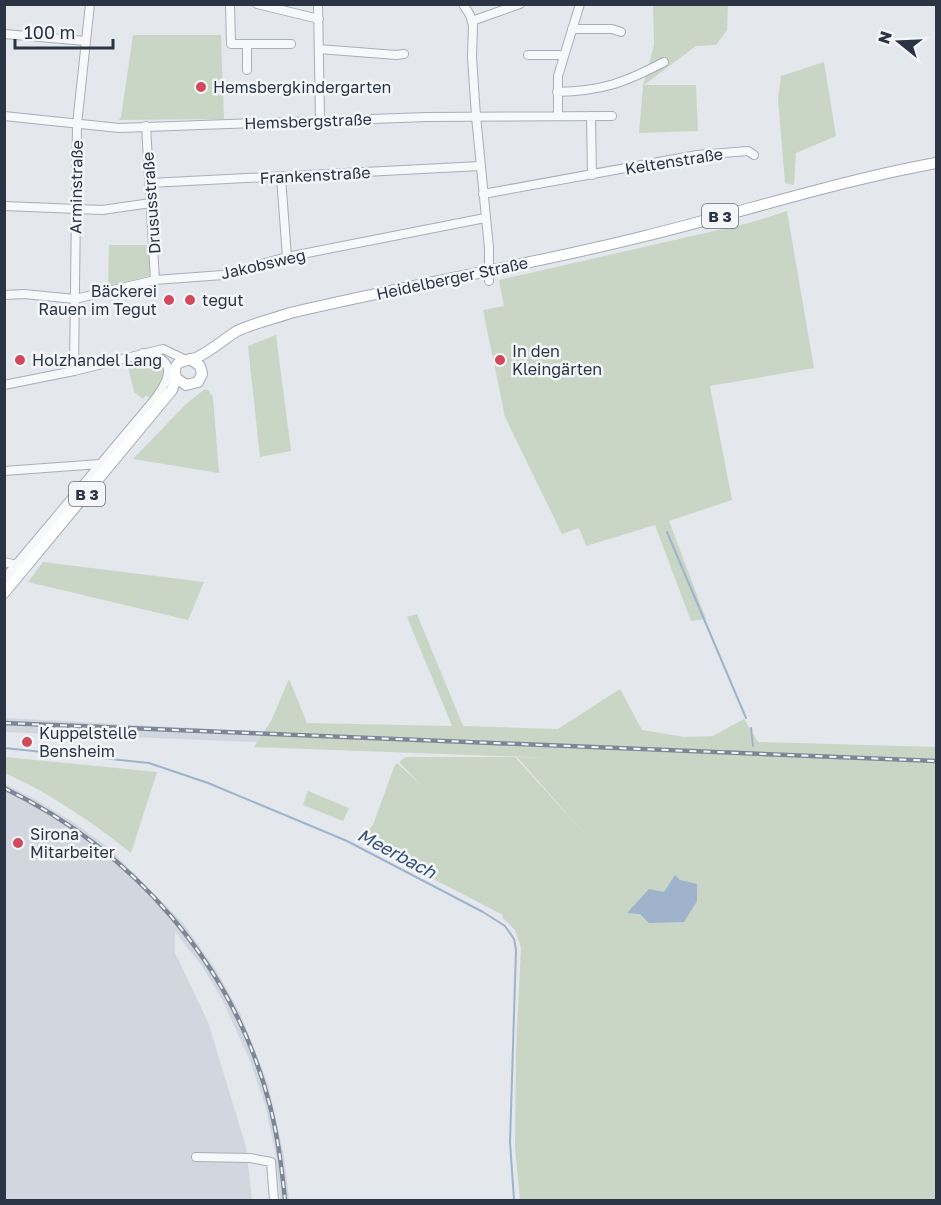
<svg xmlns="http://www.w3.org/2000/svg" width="941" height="1205" viewBox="0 0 941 1205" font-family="'Golos Text',sans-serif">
<rect width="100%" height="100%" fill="#e4e7ec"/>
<path fill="#d2d6de" d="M5,718l259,14 69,1 603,36 -931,-37z
M5,784l30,15 41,25 34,25 73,74 33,47 25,45 27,69 16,71 5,45h-9l-5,-50 -10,-45 -15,-44 -27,-60 -21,-35 -27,-34v21l33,69 38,125 6,53h-247z"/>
<path fill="#c9d6c5" d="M653,5h75l-1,25 -11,15 -20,1 -52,39h52l2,46 -59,2 4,-47 11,-41z
M133,35h88l3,84 -105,1 2,-3z
M824,62l12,74 -40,17 -2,32 -9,-2 -7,-85 3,-22z
M787,211l27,157 -104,18 22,114 -63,21 37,98 -15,2 -36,-96 -69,21 -7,-18 -17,6 -57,-117 -22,-107 21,-4 -5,-26 250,-57z
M109,245h40l2,26 -2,5 -41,10z
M276,335l15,116 -31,6 -12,-111z
M154,360l7,2c9,13 -2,25 -11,36l-4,-3 -3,4 -9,-7 -6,-25z
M205,389l3,1 5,7 6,76 -86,-14 54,-56z
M43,562l161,20 -16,38 -160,-38z
M417,614l46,112 95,3 62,-40 22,41 42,7 29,-1 31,-17 14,23 178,5v453h-416l-5,-52 1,-100 5,-101 -6,-17 -13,-13 1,-2 -85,-44 -56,-32v-3l11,-11 21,-58 3,-4 23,21 -21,-22 7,-5h109l70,77 -68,-77 37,1 -300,-11 17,-26 18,-42 18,44 145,3 -45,-109z
M5,757l152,15 -26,81c-39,-31 -81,-60 -126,-80z
M308,791l41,17 -6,13 -40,-16z"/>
<path fill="#9fb4cc" d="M675,875l5,5 17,4v17l-13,21 -35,1 -9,-9 -13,-1 22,-24 15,3z"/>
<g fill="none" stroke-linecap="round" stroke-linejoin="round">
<path stroke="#9fb4cc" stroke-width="2" d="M667,532l79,186
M751,728l2,18
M4,748l145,15 59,20 139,58 136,71 22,14 9,13 2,11 -6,192 4,58"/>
<defs>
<path id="minor" d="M230,4l1,40h60
M257,4l62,15
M318,4l2,116
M463,4l7,11 3,10 -1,32 4,59 13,132v33
M472,21l48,-17
M572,29h40l9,3
M4,34l82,7
M247,44v26
M319,49l77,6 8,-1
M528,55h36
M557,92c45,-1 67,-9 107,-30
M558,115v-39l22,-72
M4,116l115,12 308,-11 185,-1
M591,116l1,59
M146,126l9,154
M281,177l6,80
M150,183l330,-17
M483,194l214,-39 51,-4 6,4
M4,206l98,4 49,-7
M4,295l20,-1 51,5 80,-19 68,-5 64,-18 198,-39
M74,371l3,-247 13,-120
M4,385l70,-14 89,-22 21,10
M4,471l96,-7
M4,562l13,3
M4,579l151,-180c16,-22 23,-40 -12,-46
M196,1157l54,1 21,4 3,38"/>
<path id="major" d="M190,359l10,7 2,8 -4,8 -12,3 -10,-7c-5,-21 11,-15 22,-21 14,-7 26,-18 39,-26 17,-8 36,-12 53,-18 117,-28 235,-47 351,-76 99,-24 196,-56 295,-74
M4,593l168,-203 4,-12"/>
</defs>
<use href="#minor" stroke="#a9aeb7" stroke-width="10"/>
<use href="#major" stroke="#a3abb8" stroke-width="12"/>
<use href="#minor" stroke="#f7f8fa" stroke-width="8"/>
<use href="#major" stroke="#fff" stroke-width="10"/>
<defs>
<path id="rail" d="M4,723l932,38
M4,788c130,63 230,177 266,318 8,31 12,63 15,94"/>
</defs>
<use href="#rail" stroke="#7d8696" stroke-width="4.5"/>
<use href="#rail" stroke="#f4f6f9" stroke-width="2" stroke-dasharray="7" stroke-linecap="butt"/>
</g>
<g fill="#d1495b" stroke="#f4f6f9" stroke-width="2">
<circle cx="201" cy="87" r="6"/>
<circle cx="169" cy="300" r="6"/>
<circle cx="190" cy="300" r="6"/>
<circle cx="20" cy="360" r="6"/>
<circle cx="500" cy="360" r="6"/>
<circle cx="27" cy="742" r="6"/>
<circle cx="18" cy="843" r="6"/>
</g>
<g text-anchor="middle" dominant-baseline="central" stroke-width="5" stroke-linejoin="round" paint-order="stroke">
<g fill="#f4f6f9" stroke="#676e7b" stroke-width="1.5">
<rect x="702" y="204" width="36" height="24" rx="4.5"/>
<rect x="69" y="482" width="36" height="24" rx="4.5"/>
</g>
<g font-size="15" font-weight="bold" fill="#2b3445">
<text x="720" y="216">B 3</text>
<text x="87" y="494">B 3</text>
</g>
<g font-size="16" fill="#2b3445" stroke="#f4f6f9" text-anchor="start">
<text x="213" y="87">Hemsbergkindergarten</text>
<text x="157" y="291" text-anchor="end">Bäckerei<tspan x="157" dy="18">Rauen im Tegut</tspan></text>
<text x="202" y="300">tegut</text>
<text x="512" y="351">In den<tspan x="512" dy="18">Kleingärten</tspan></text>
<text x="32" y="360">Holzhandel Lang</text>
<text x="39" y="733">Kuppelstelle<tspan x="39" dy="18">Bensheim</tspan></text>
<text x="30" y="834">Sirona<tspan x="30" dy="18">Mitarbeiter</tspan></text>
</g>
<g font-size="16" fill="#2b3445" stroke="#f4f6f9">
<text transform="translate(308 121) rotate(-2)">Hemsbergstraße</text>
<text transform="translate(674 161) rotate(-9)">Keltenstraße</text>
<text transform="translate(315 175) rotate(-3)">Frankenstraße</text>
<text transform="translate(76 187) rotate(-89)">Arminstraße</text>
<text transform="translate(151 203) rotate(-94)">Drususstraße</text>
<text transform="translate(263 264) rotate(-13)">Jakobsweg</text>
<text transform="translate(452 278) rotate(-12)">Heidelberger Straße</text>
</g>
<g font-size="18" font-style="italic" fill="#34527a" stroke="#f4f6f9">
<text transform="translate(397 853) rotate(28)">Meerbach</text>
</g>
</g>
<rect width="941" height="1205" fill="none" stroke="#2b3445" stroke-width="12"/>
<g transform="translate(899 42) rotate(288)" stroke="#f4f6f9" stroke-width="4.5" paint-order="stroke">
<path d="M0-4.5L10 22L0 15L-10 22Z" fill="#2b3445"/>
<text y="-9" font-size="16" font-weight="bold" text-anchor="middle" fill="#2b3445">N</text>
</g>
<path d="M15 39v9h98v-9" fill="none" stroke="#2b3445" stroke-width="3"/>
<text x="24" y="39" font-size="18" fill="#2b3445" stroke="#f4f6f9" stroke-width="4.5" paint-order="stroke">100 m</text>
</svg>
